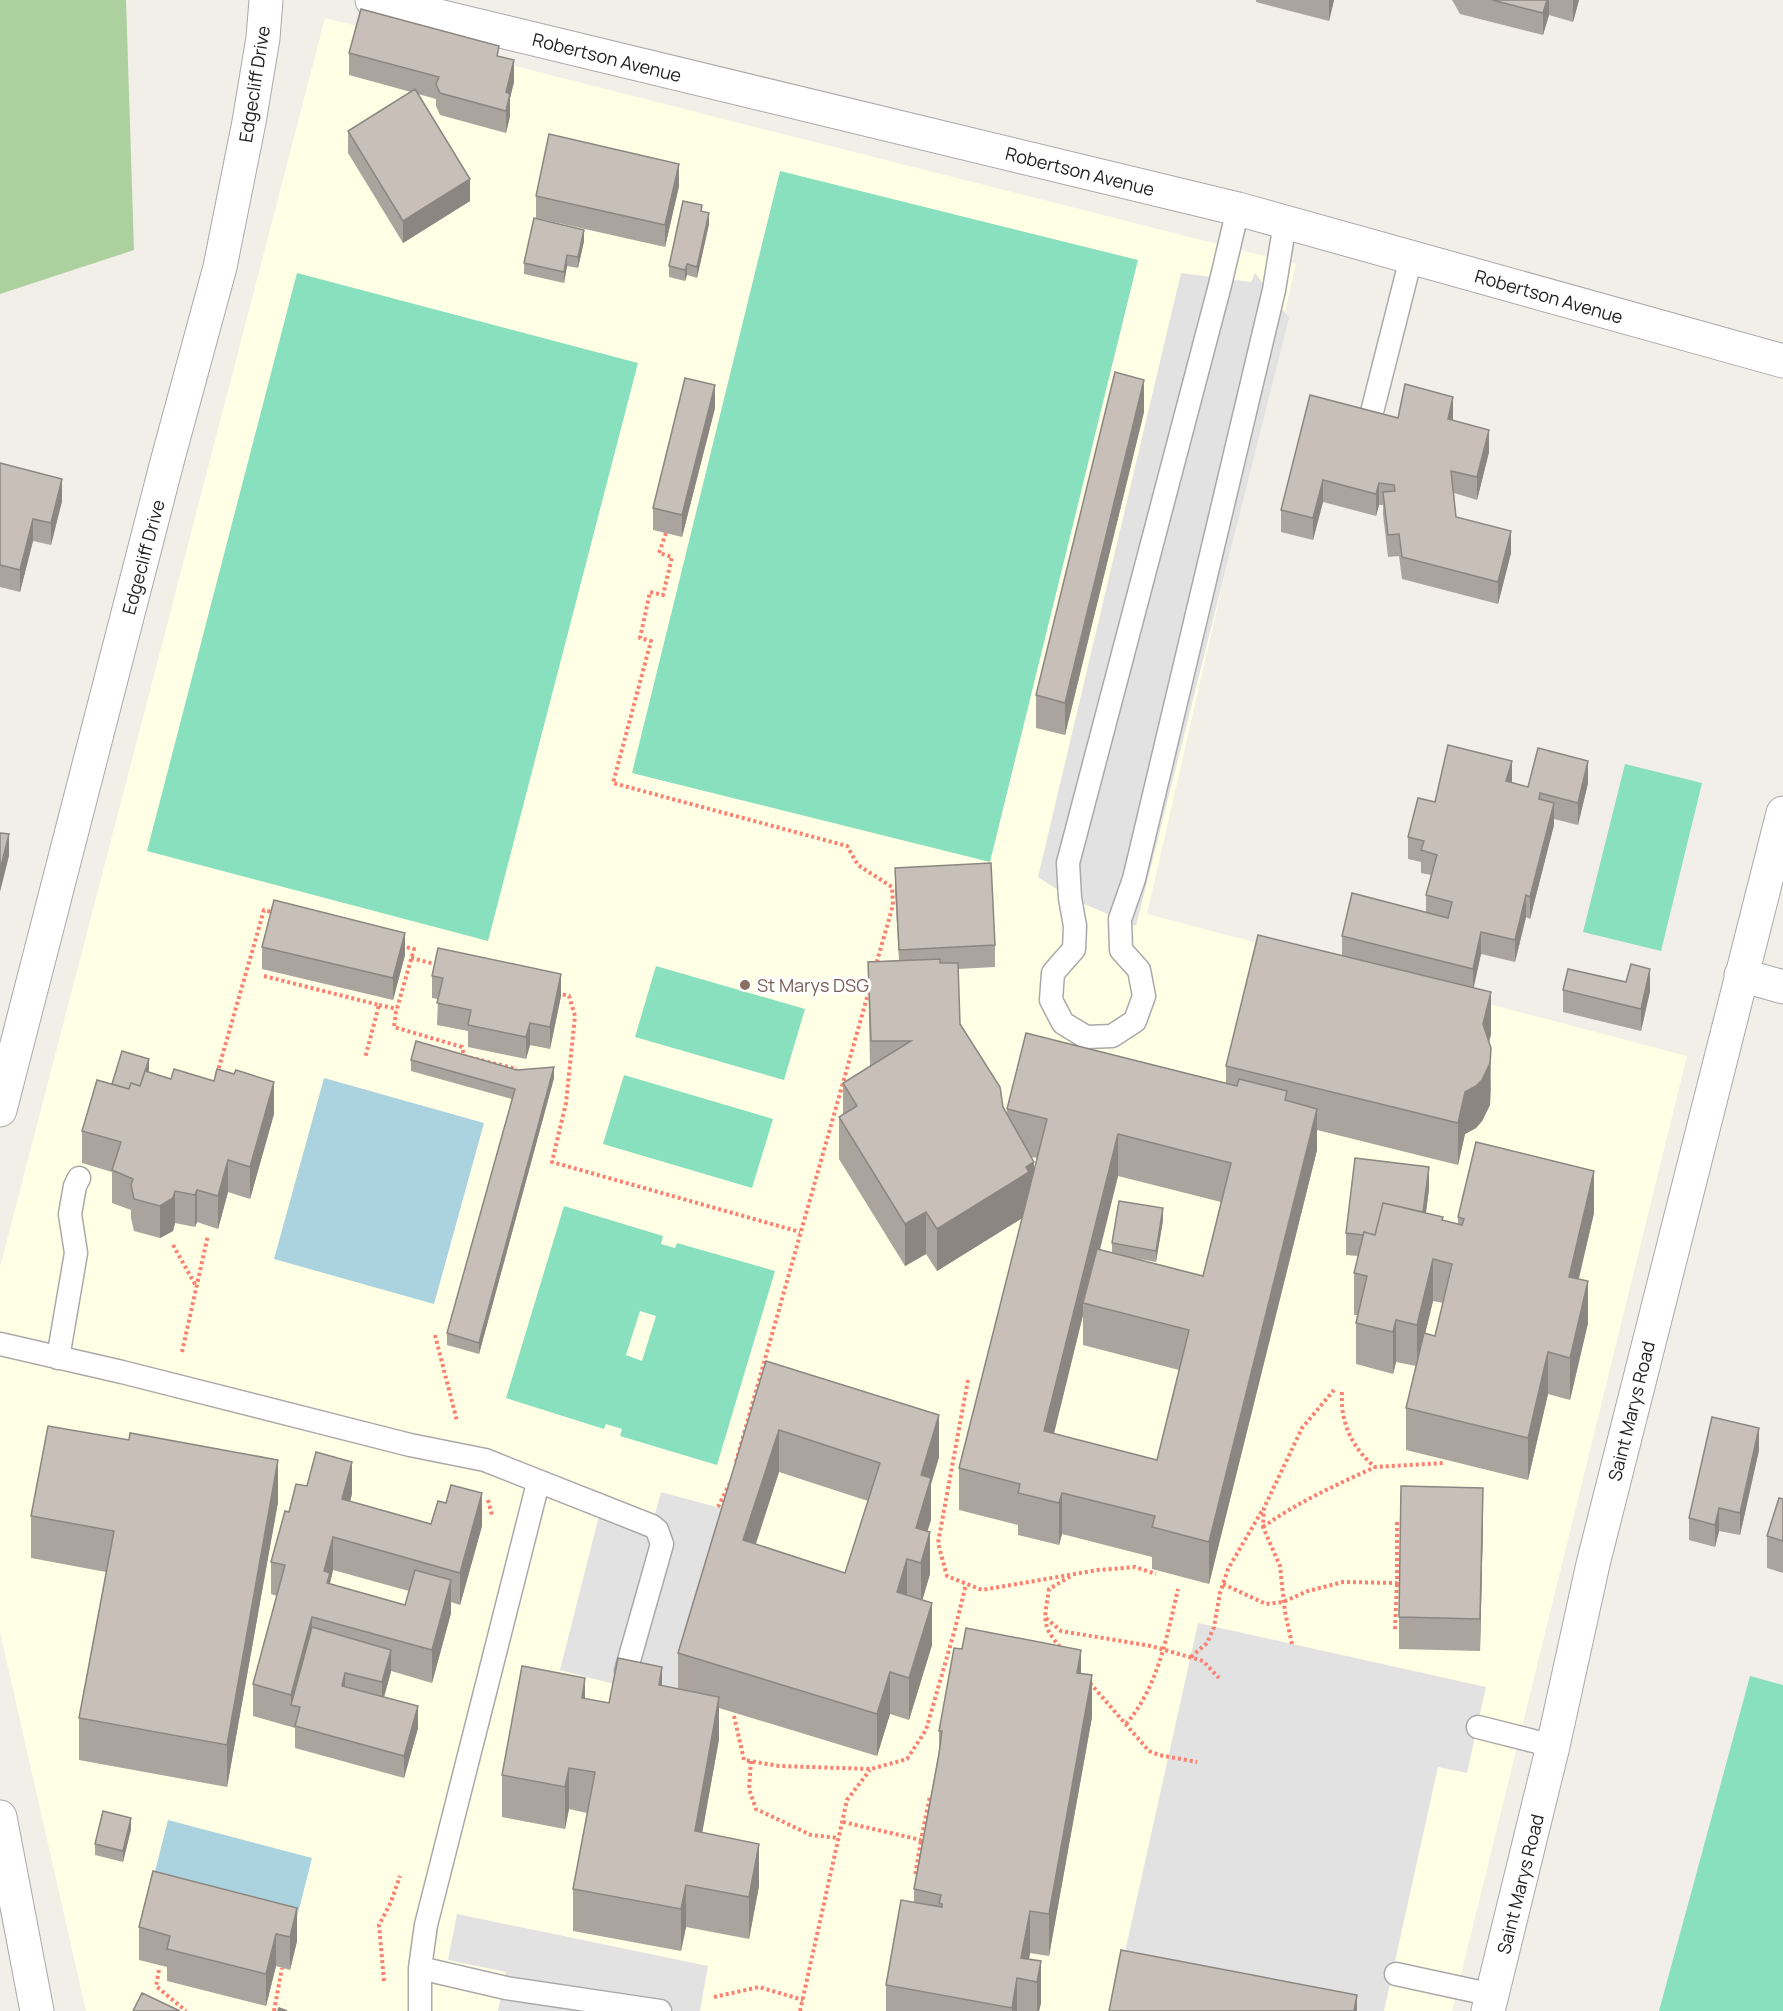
<svg xmlns="http://www.w3.org/2000/svg" width="1783" height="2011" viewBox="0 0 1783 2011" font-family="Manrope,sans-serif">
<rect width="100%" height="100%" fill="#f2efe9"/>
<path fill="#ffffe5" d="M325,18l971,246 -149,650 540,142 -235,955h-1366l-86,-379v-365z"/>
<path fill="#add19e" d="M0,0h126l8,250 -134,44z"/>
<path fill="#88e0be" fill-rule="evenodd" d="M780,171l358,89 -148,602 -358,-89z
M297,273l341,90 -150,578 -341,-90z
M1625,764l77,19 -41,168 -78,-19z
M656,966l149,43 -21,71 -149,-43z
M624,1075l149,44 -21,69 -149,-44z
M564,1206l99,30 -2,8 14,4 2,-5 98,28 -58,194 -97,-29 2,-7 -16,-5 -2,5 -98,-31zM640,1311l16,5 -14,45 -16,-6z
M1750,1676l33,9v326h-124z"/>
<path fill="#e2e2e2" d="M1181,273l70,9 4,-9 34,45 -153,608 -66,-28 -32,-21z
M661,1492l63,17 -49,191 -115,-30 43,-170 52,14z
M1198,1623l288,64 -19,86 -29,-6 -54,244h-40l-221,-50z
M457,1914l251,52 -8,45h-202l8,-39 -58,-12z"/>
<path fill="#aad3df" d="M324,1078l160,45 -50,181 -160,-45z
M168,1820l144,38 -17,67 -144,-38z"/>
<g fill="none" stroke-linecap="round" stroke-linejoin="round">
<defs>
<path id="service" d="M1238,209l-18,76 -152,578 2,35 5,28 -1,23 -21,24 -2,27 12,23 23,14 26,-1 23,-15 9,-25 -5,-26 -18,-20 -1,-31 14,-40 140,-589 11,-67
M1373,408l38,-150
M0,1344l122,28 288,73 75,15 167,66 5,4 5,14 -36,127
M58,1358l18,-105 -6,-39 5,-28 4,-8
M1478,1727l75,19
M420,1968l86,20 154,23
M1396,1974l97,21
M420,2011v-43l6,-43 112,-442"/>
<path id="minor" d="M372,0l866,209 545,152
M1741,975l42,12
M0,1110l167,-648 53,-195 29,-145 14,-84 3,-38
M0,1817l37,194
M1488,2011l65,-265 40,-182 190,-751"/>
</defs>
<use href="#service" stroke="#a9a9a9" stroke-width="25"/>
<use href="#minor" stroke="#a9a9a9" stroke-width="35"/>
<path stroke="#fa8072" stroke-width="4" stroke-dasharray="3 3" stroke-linecap="butt" d="M666,533l-7,20 13,4 -9,38 -13,-3 -10,46 11,3 -38,142 234,63 11,19 34,22 1,18 -17,60
M401,946l13,3 -18,63 -2,15 68,20 2,9 53,13
M411,958l28,7
M264,976l115,29 -14,53
M557,993l12,3 6,20 -9,87 -14,59 248,70
M379,1005l18,4
M217,1074l47,-164 11,3
M173,1245l23,41
M435,1335l22,86
M182,1352l26,-117
M968,1380l-30,163 9,33 35,14 116,-20 37,-3 21,7
M1342,1392c-2,30 10,56 33,75l69,-4
M736,1462l134,-475
M488,1500l4,15
M718,1507l12,-24
M1263,1527c35,-25 73,-42 112,-60
M1223,1584l43,20 17,-2 25,-11 35,-9 54,1v-62
M1046,1618l15,13 90,15 52,15 16,17
M1395,1629l2,-46
M1292,1644l-7,-32 -5,-46 -17,-39 1,-19 38,-80 32,-38
M1060,1647c-20,-23 -15,-29 -11,-58l22,-13
M1191,1657l16,-14 7,-16 6,-34 8,-24 35,-60
M1090,1683l59,68 10,4 38,7
M734,1716l10,44 35,6 92,3 36,-10 19,-29 29,-101 11,-45
M1126,1724c32,-37 41,-88 52,-135
M751,1761l-2,28 7,20 55,26 28,3
M843,1822l78,18 9,-44h3
M919,1875l-4,1 6,-36
M159,1970l-3,16 30,25
M384,1981l-5,-56 12,-23 9,-26
M714,1997l45,-10 44,13
M274,2011l8,-43
M800,2011l47,-211 23,-30"/>
<use href="#service" stroke="#fff" stroke-width="22"/>
<use href="#minor" stroke="#fff" stroke-width="33"/>
</g>
<path fill="#aba49e" fill-rule="evenodd" d="M1256,0h78l-5,21 -73,-19z
M1452,0h127l-6,22 -24,-7 -6,20 -83,-21z
M349,53l150,4 15,25 -4,16v18l-4,17 -66,-18 -4,-9v-7l-18,-5 52,107 -67,42 -55,-90v-22l63,-39 -62,-17z
M679,186l-14,61 -129,-29v-22z
M702,211l7,13 -12,54 -10,-3 -2,6 -16,-4v-11z
M584,241l-6,27 -11,-2 -3,17 -40,-9v-11z
M715,408l-33,129 -29,-7v-22z
M1144,412l-79,323 -29,-7v-33z
M1398,418l55,1v1l36,32 -12,48 -23,-7 2,24 55,36 -13,51 -96,-25 -3,-23 -11,1 -5,-43v-9h-4l-3,11 -53,-14 -10,38 -32,-8v-22z
M0,463l62,38 -11,44 -18,-4 -13,51 -20,-5z
M1512,783l16,4 60,-4 -10,42 -24,-6v6l-24,94 -4,-2 -11,45 -34,-8 -8,34 18,46 -2,8 2,47 -1,16 -8,16 -6,7 -11,6 -7,31 -141,-35v20l-108,434 -57,-15v-12l-90,-23 -3,11 -41,-10v-10l-59,-15v-42l63,-250 -85,53 -11,-17 -21,12 -66,-107v-42l4,-3v-31l27,-16 -2,-105 31,-2 -4,-69v-23l100,77v22l-37,2 2,55 47,89v-4l219,-25v-18l116,-111v-19l84,-24v-17l5,-20 -10,-2v-11l-13,-3v-22l27,-35zM1031,1157l6,1 -3,12zM1118,1176l103,26 -18,74 -74,-19 27,5 7,-42 -51,23v10l-12,-3zM1083,1315v30l96,25 -22,90 -103,-26z
M262,947l143,8 -12,45 -131,-31z
M432,976l129,20 -11,53 -20,-4 -4,14 -58,-12v-16l-31,-6 1,-26 -6,-1z
M1563,990l87,1 -9,40 -78,-19z
M411,1060l106,10 37,8 -75,276 -32,-9v-12l65,-234 -101,-28z
M149,1070l-1,2 126,42 -24,85 -22,-7 -10,37 -21,-7 -2,5 -20,-4 -2,8 -13,7 -26,-7 -3,-13v-8l-19,-7v-31l-30,-9v-32l30,-47z
M1429,1189l-3,24 17,7 15,4v-7l136,-4 -15,66 9,44 -18,77 -22,-6 -20,86 -122,-30v-42l10,-42 -20,-4 -3,12 -37,-10v-41l1,-8h-3v-42l4,-17 -12,-1v-22zM1433,1301l10,2 -8,33 -10,-2z
M766,1361l173,96 -8,27v36l-4,11 3,43 -8,26 10,45 -23,75 -19,-6 -13,42 -158,-48v31l-17,94 57,53 -10,53 -63,-12 -5,24 -108,-20v-42l14,-76 -18,-4 -4,20 -63,-12v-42l83,-76 24,4 53,-17 16,3v-36zM779,1472l89,29 -23,72 -89,-29z
M1759,1450l-19,85 -21,-4 -4,16 -26,-7v-22z
M352,1494l-2,7 81,23 51,2 -22,79 -9,-3v11l-19,70 -41,-12 -7,26 34,31 -14,50 -109,-30v-20l-42,-12v-32l24,-88 -6,-2v-32l18,-50zM333,1570l76,21 -4,14 -75,-21z
M1783,1499v74l-16,-5v-32z
M278,1502l-51,285 -148,-27v-42l27,-146 -75,-14v-42z
M1483,1520l-3,131 -81,-2v-32z
M1081,1673l11,44 -43,239 -19,-3 -1,6 12,2v42l-2,8h-153v-26l28,-83v-13l25,-139v-19z
M131,1829l-8,33 -28,-7v-11z
M153,1871l144,70 -7,29 -14,-4 -10,40 -99,-25v-14l-28,-7v-33z"/>
<path fill="#8b8681" d="M1329,0h5l-5,21z
M1547,0h2v15l-6,20v-22z
M1573,0h6l-6,22z
M514,60v22l-4,16v18l-4,17v-41z
M679,164v22l-14,61v-22z
M470,179v22l-67,42v-22z
M709,213v11l-12,54v-11z
M584,230v11l-6,27v-11z
M567,255v11l-3,17v-11z
M687,264v11l-2,6v-11z
M1144,380v32l-79,323v-32z
M715,385v23l-33,129v-22z
M1453,397v22l-5,22v-22z
M1489,430v22l-12,48v-23z
M62,479v22l-11,44v-22z
M1323,480v22l-10,38v-22z
M1379,483v22l-3,11v-22z
M33,519v22l-13,51v-22z
M1511,531v22l-13,51v-22z
M1512,761v22l-6,-2z
M1588,761v22l-10,42v-22z
M1554,803v22l-24,94v-22z
M9,834v22l-9,36v-22z
M1526,895v22l-11,45v-22z
M1481,932v22l-8,37v-22z
M405,933v22l-12,45v-22z
M1650,969v22l-9,40v-22z
M561,974v22l-11,53v-22z
M1491,992v42l-8,32v-42z
M530,1023v22l-4,14v-22z
M1491,1048l-1,57 -8,16 -6,7 -11,6 -7,31v-42l7,-31z
M149,1059v11l-14,44v-11z
M554,1067v11l-75,276v-11z
M274,1082v32l-24,85v-32z
M1317,1109v41l-108,434v-42z
M1118,1134v42l-32,128 -3,-1v12l-39,158v-42z
M228,1160v32l-10,37v-33z
M1034,1162v42l-5,10 -92,57v-42z
M1429,1167v22l-7,52v-22z
M1594,1171v42l-25,105v-41z
M197,1190v32l-2,5v-32z
M175,1191v32l-2,8 -13,7v-32z
M1163,1208v12l-7,42v-11z
M926,1212v42l-21,12v-42z
M1433,1259v42l-16,66v-42z
M1588,1281v42l-18,77v-42z
M1396,1320v42l-3,12v-42z
M1548,1352v42l-20,86v-42z
M939,1415v42l-8,27v36l-13,42 -2,-34 5,-53z
M1759,1428v22l-19,85v-22z
M779,1430v42l-36,110v-42z
M278,1460v42l-51,285v-42z
M352,1462v32l-10,38v-33z
M1483,1488v32l-3,131v-32z
M482,1493v33l-22,79v-32z
M1062,1493v41l-3,11v-42z
M1719,1508v23l-4,16v-22z
M930,1532v42l-9,31v-42z
M333,1537v33l-3,12v23l-6,-34z
M907,1559v42l-10,-9z
M451,1580v33l-19,70v-33z
M932,1603v42l-23,75v-42z
M312,1617v32l-21,56v-10z
M391,1650v22l-9,32v-22z
M1081,1650v42l-4,-19z
M662,1667v41l-3,-23z
M890,1672v42l-13,42v-42z
M345,1673v22l-3,-9z
M1092,1675v42l-43,239v-42z
M585,1678v42l-3,-22z
M719,1697v42l-24,134v-42z
M418,1706v22l-14,50v-22z
M569,1768v41l-4,20v-42z
M131,1818v11l-8,33v-11z
M759,1844v42l-10,53v-42z
M686,1885v42l-5,24v-42z
M297,1908v33l-7,29v-33z
M1030,1911v42l-5,26 -4,-21z
M276,1934v32l-10,40v-32z
M1041,1961v42l-2,8h-2v-29z
M1017,1978v33h-5v-3z
M1357,1995v16h-3z"/>
<path fill="#c7bfb8" stroke="#8b8681" stroke-width="1.5" fill-rule="evenodd" d="M1492,0h55l-4,13z
M361,9l138,37 -2,10 17,4 -8,32 4,2 -4,17 -66,-18 -4,-9 3,-7 -90,-24z
M415,89l55,90 -67,42 -55,-90z
M549,134l130,30 -14,61 -129,-29z
M683,201l19,4 -1,6 8,2 -12,54 -10,-3 -2,6 -16,-4z
M534,218l50,12 -6,27 -11,-2 -3,17 -40,-9z
M1115,372l29,8 -79,323 -29,-8z
M685,378l30,7 -33,130 -29,-7z
M1405,384l48,13 -5,22 41,11 -12,47 -26,-6 5,46 55,14 -13,51 -96,-25 -3,-23 -11,1 -5,-43 12,-1 -1,-6 -15,-2 -3,11 -53,-14 -10,38 -32,-8 29,-115 88,23z
M0,463l62,16 -11,44 -18,-4 -13,51 -20,-5z
M1448,745l64,16 -6,20 22,6 10,-39 50,13 -10,42 -38,-10 -1,6 15,4 -24,94 -4,-2 -11,45 -34,-8 -8,37 -131,-33 10,-43 96,25 4,-16 -26,-7 11,-40 -16,-5 3,-9 -16,-4 10,-39 17,4z
M0,833l9,1 -9,36z
M991,863l4,82 -96,5 -4,-82z
M274,900l131,33 -12,45 -131,-31z
M1258,935l233,57 -8,32 8,24 -1,15 -8,17 -6,6 -11,6 -7,31 -232,-57z
M438,948l123,26 -11,53 -20,-4 -4,14 -58,-12 3,-15 -34,-7 6,-25 -11,-2z
M940,959v4h18l2,61 40,63 3,20 31,55 -8,5 3,5 -92,57 -11,-17 -21,12 -66,-107 18,-11 -14,-23 68,-42h-40l-3,-79z
M1631,964l19,5 -9,40 -78,-19 5,-21 58,13z
M1026,1033l211,53 2,-7 48,12 -2,9 32,9 -108,433 -57,-15 3,-11 -93,-23 -3,10 -41,-10 2,-9 -61,-16 88,-349 -40,-10zM1118,1134l113,29 -28,113 -106,-27 -14,54 106,27 -32,130 -113,-29z
M416,1041l101,29 37,-3 -75,276 -32,-10 68,-244 -104,-29z
M122,1051l27,8 -9,27 -9,-3 -2,6 -17,-5z
M174,1069l40,12 3,-12 17,5 2,-4 38,12 -24,85 -22,-7 -10,36 -21,-6 -2,5 -20,-4 -2,7 -13,8 -26,-7 -3,-14 2,-6 -21,-9 9,-28 -39,-11 15,-51 32,9 2,-6 9,3 5,-15 26,8z
M1476,1142l118,29 -25,106 19,4 -18,77 -22,-6 -20,86 -122,-30 18,-75 11,3 17,-72 -19,-5 -16,66 -21,-5 -3,12 -37,-9 11,-47 -13,-3 10,-41 11,3 8,-32 60,14 -1,3 20,5 2,-6 -6,-2z
M1355,1158l74,9 -6,45 -40,-9 -8,32 -11,-3 -1,3 -17,-2z
M1119,1201l44,7 -7,43 -44,-8z
M766,1361l173,54 -18,60 10,3 -15,50 14,4 -9,31 -14,-4 -10,33 35,11 -23,75 -19,-6 -13,42 -199,-61zM779,1430l101,33 -35,110 -102,-33z
M1712,1417l47,11 -19,85 -21,-5 -4,17 -26,-7z
M48,1426l81,14 1,-7 148,27 -51,285 -148,-27 35,-187 -83,-15z
M316,1452l36,10 -10,37 89,25 7,-23 8,2 5,-18 31,8 -22,80 -127,-36 -9,34 6,2 -3,10 78,22 10,-35 36,10 -19,70 -120,-33 -21,78 -38,-11 32,-119 -14,-3 14,-51 4,1 7,-28 11,2z
M1401,1486l82,2 -3,131 -81,-2z
M1779,1498l4,1v42l-16,-5z
M312,1627l79,23 -9,32 -37,-9 -3,13 76,20 -14,50 -109,-30 5,-19 -9,-2z
M966,1628l115,22 -4,23 15,2 -43,239 -19,-3 -9,47 20,3 -4,21 -20,-4 -5,30 -126,-23 15,-85 41,7v-3l-3,-1 2,-8 -27,-6 25,-135 3,-23h-3l15,-83 8,1z
M618,1658l44,9 -3,18 60,12 -24,134 64,13 -10,53 -63,-12 -5,24 -108,-20 22,-117 -26,-4 -4,19 -63,-12 20,-109 63,12 -3,20 27,5z
M103,1811l28,7 -8,33 -28,-7z
M153,1871l144,37 -7,29 -14,-3 -10,40 -99,-25 3,-13 -31,-9z
M1121,1950l236,45 -3,16h-245z
M142,1993l38,18h-47z
M279,2008l8,3h-9z"/>
<circle fill="#8d6e63" stroke="#fff" stroke-width="2" cx="745" cy="985" r="6"/>
<g text-anchor="middle" dominant-baseline="central" stroke-width="6" stroke-linejoin="round" paint-order="stroke">
<g font-size="18" fill="#222" stroke="#fff">
<text transform="translate(607 57) rotate(14)">Robertson Avenue</text>
<text transform="translate(254 84) rotate(-81)">Edgecliff Drive</text>
<text transform="translate(1080 171) rotate(14)">Robertson Avenue</text>
<text transform="translate(1549 296) rotate(16)">Robertson Avenue</text>
<text transform="translate(143 557) rotate(-75)">Edgecliff Drive</text>
<text transform="translate(1631 1411) rotate(-76)">Saint Marys Road</text>
<text transform="translate(1520 1884) rotate(-76)">Saint Marys Road</text>
</g>
<g font-size="18" fill="#785e54" stroke="#fff" text-anchor="start">
<text x="757" y="985">St Marys DSG</text>
</g>
</g>
</svg>
